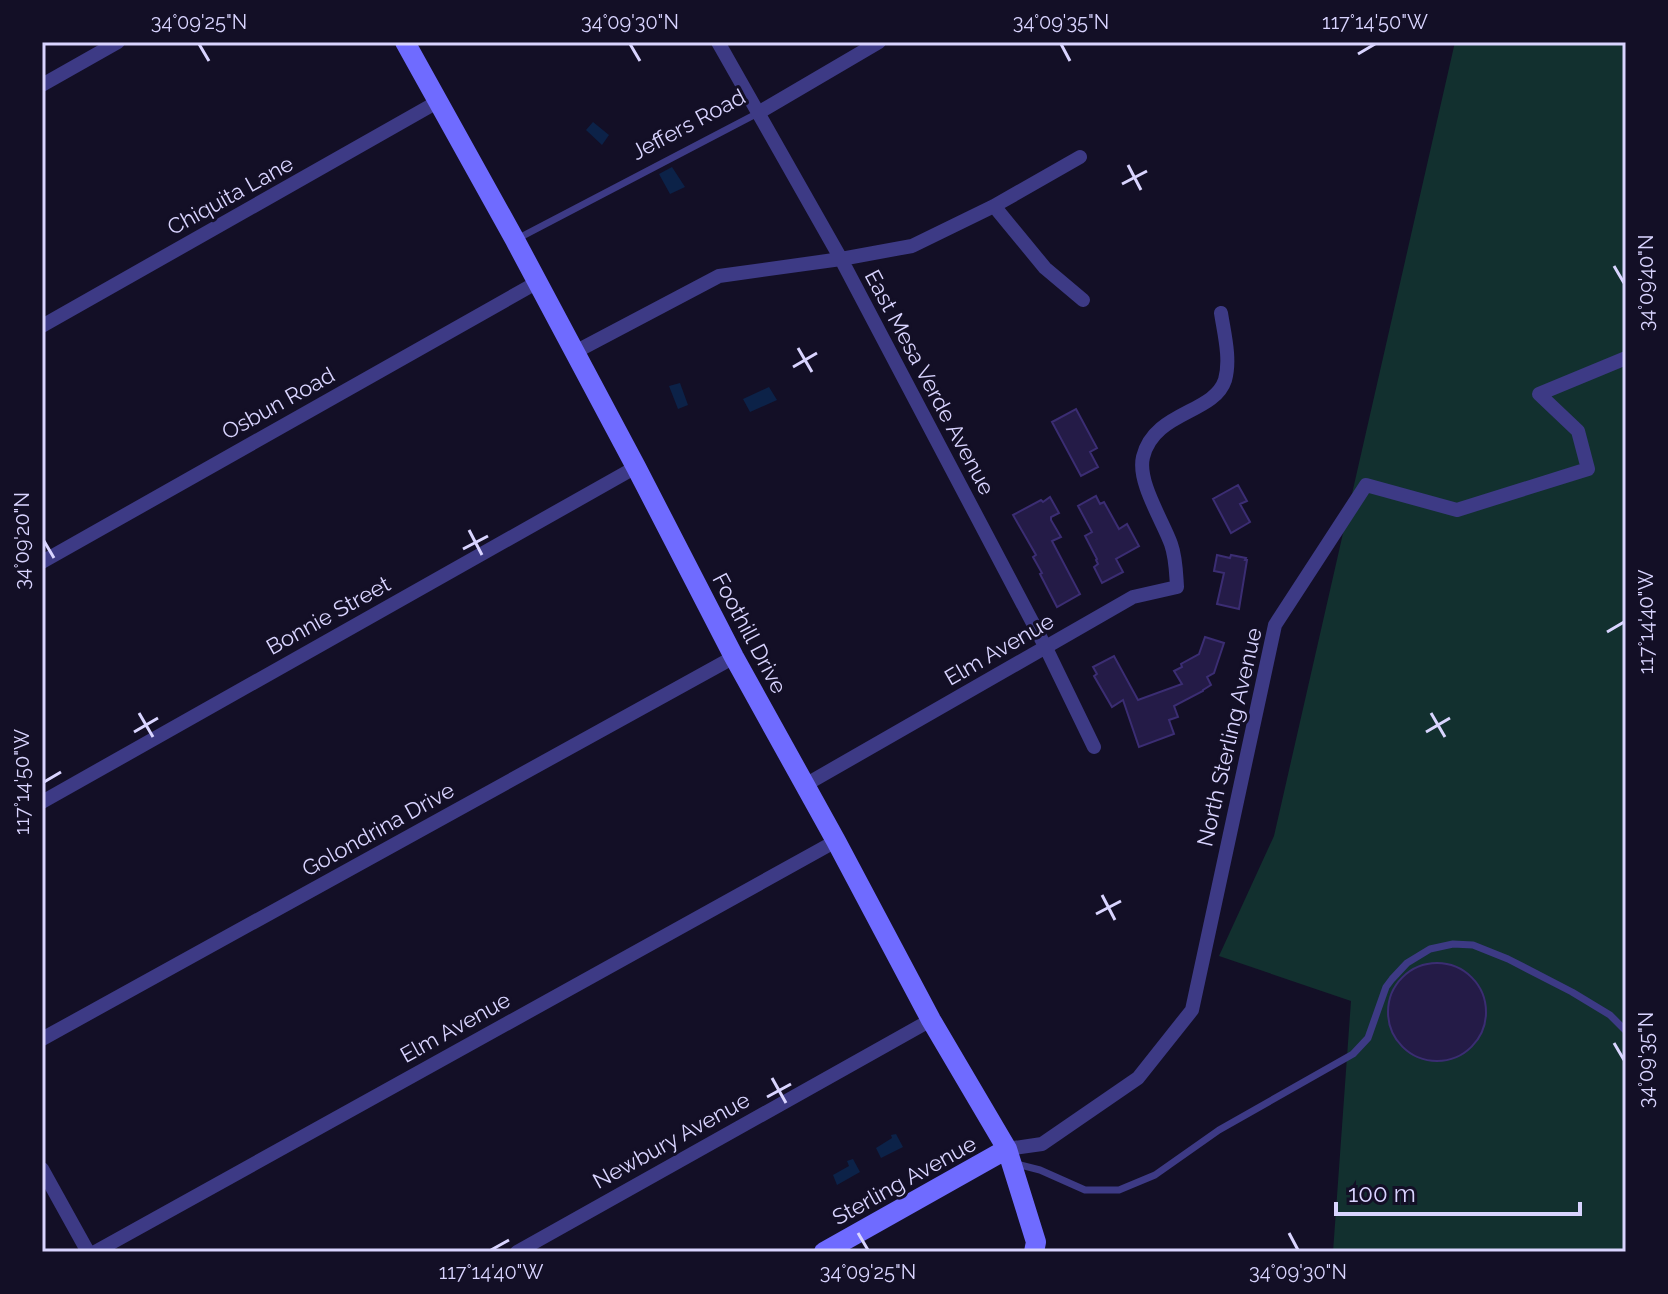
<svg xmlns="http://www.w3.org/2000/svg" width="1668" height="1294" viewBox="0 0 1668 1294" font-family="Raleway,sans-serif">
<rect width="100%" height="100%" fill="#130f26"/>
<path fill="#12302f" d="M1455,42h171v1210h-293l18,-251 -132,-45 55,-120z"/>
<path fill="#0c2248" d="M593,122l16,13 -7,10 -16,-15z
M672,167l13,20 -15,7 -11,-20z
M680,383l8,22 -10,4 -9,-23z
M769,387l8,13 -27,12 -7,-13z
M896,1134l7,13 -22,11 -5,-10 16,-10 -1,-3z
M853,1159l7,13 -23,13 -4,-10 16,-9 -2,-5z"/>
<path fill="#241b47" stroke="#3b2d73" stroke-width="2" d="M1076,409l21,39 -7,4 8,15 -17,9 -29,-54z
M1238,485l9,16 -7,3 10,18 -19,11 -18,-34z
M1096,496l4,8 4,-2 15,27 8,-5 12,22 -23,13 7,13 -21,11 -8,-16 4,-3 -2,-4 1,-1 -12,-23 7,-4 -14,-26z
M1050,497l9,16 -8,4v3l10,17 -9,4 28,53 -23,13 -17,-33 2,-1 -9,-16 3,-2 -23,-40 28,-15 2,2z
M1217,555l13,3 1,-3 15,3 -1,2h2l-8,49 -22,-5 7,-31 -10,-2z
M1205,637l19,6 -10,30 -7,4 4,8 -8,5v1l-29,15 4,11 -9,3 5,14 -35,13 -16,-47 -11,7 -18,-31 3,-2 -4,-7 21,-11 24,44 44,-16 -8,-13 8,-4 -1,-3 18,-10z
M1388 1012a49 49 0 1 1 98 0a49 49 0 1 1-98 0Z"/>
<g fill="none" stroke-linecap="round" stroke-linejoin="round">
<path stroke="#3d3a85" stroke-width="7" d="M515,240l243,-127
M1013,1163l27,7 45,20h34l36,-15 64,-45 134,-76 15,-16 18,-51 6,-8 15,-16 23,-14 23,-5 20,1 35,14 64,33 38,23 16,16"/>
<path stroke="#3d3a85" stroke-width="14" d="M718,42l123,217 205,389 48,99
M42,85l76,-43
M758,113l121,-71
M994,206l51,62 38,32
M42,326l397,-225
M575,352l144,-76 122,-17 71,-13 82,-40 86,-49
M42,562l494,-279
M805,785l328,-188 44,-10c-1,-15 -1,-29 -6,-43 -8,-23 -34,-62 -28,-87 11,-46 71,-43 82,-77 6,-21 -1,-47 -4,-67
M42,802l594,-335
M42,1039l692,-382
M1007,1149l35,-5 96,-66 54,-68 83,-385 91,-140 91,25 131,-41 -10,-38 -39,-37 87,-36
M42,1169l46,83
M95,1252l741,-411
M517,1252l414,-232"/>
<path stroke="#6f6bff" stroke-width="20" d="M405,42l110,198 121,227 98,190 102,184 95,179 76,129 29,93 -2,10
M824,1252l183,-103"/>
</g>
<path fill="none" stroke="#d9d4ff" stroke-width="3" d="M199,44l10,17M630,44l10,17M1061,44l9,17M1358,54l17,-10M1128,165l13,25M1122,184l25,-13M1614,266l10,17M798,348l14,24M793,367l24,-14M469,530l13,25M44,541l10,17M463,549l25,-13M1607,632l17,-10M139,713l14,24M1431,713l14,24M134,732l24,-14M1426,732l24,-14M44,782l17,-10M1102,895l13,25M1096,914l25,-13M1614,1043l10,17M772,1078l14,25M767,1097l24,-13M858,1233l10,17M1289,1233l9,17M491,1250l18,-10"/>
<g text-anchor="middle" dominant-baseline="central" stroke-width="6" stroke-linejoin="round" paint-order="stroke">
<g font-size="22" fill="#d9d4ff" stroke="#130f26">
<text transform="translate(688 124) rotate(-28)">Jeffers Road</text>
<text transform="translate(230 195) rotate(-29)">Chiquita Lane</text>
<text transform="translate(930 382) rotate(62)">East Mesa Verde Avenue</text>
<text transform="translate(278 403) rotate(-29)">Osbun Road</text>
<text transform="translate(328 615) rotate(-29)">Bonnie Street</text>
<text transform="translate(750 633) rotate(62)">Foothill Drive</text>
<text transform="translate(999 649) rotate(-30)">Elm Avenue</text>
<text transform="translate(1229 737) rotate(-77)">North Sterling Avenue</text>
<text transform="translate(378 829) rotate(-29)">Golondrina Drive</text>
<text transform="translate(455 1027) rotate(-29)">Elm Avenue</text>
<text transform="translate(671 1140) rotate(-29)">Newbury Avenue</text>
<text transform="translate(904 1180) rotate(-29)">Sterling Avenue</text>
</g>
</g>
<rect width="1668" height="1294" fill="none" stroke="#130f26" stroke-width="88"/>
<path d="M1336 1202v12h244v-12" fill="none" stroke="#d9d4ff" stroke-width="4"/>
<text x="1348" y="1202" font-size="24" fill="#d9d4ff" stroke="#130f26" stroke-width="6" paint-order="stroke">100 m</text>
<rect x="44" y="44" width="1580" height="1206" fill="none" stroke="#d9d4ff" stroke-width="3"/>
<g font-size="20" text-anchor="middle" fill="#d9d4ff">
<text x="199" y="29">34°09'25"N</text>
<text x="630" y="29">34°09'30"N</text>
<text x="1061" y="29">34°09'35"N</text>
<text x="1375" y="29">117°14'50"W</text>
<text transform="translate(1646 283) rotate(-90)" y="7">34°09'40"N</text>
<text transform="translate(22 541) rotate(-90)" y="7">34°09'20"N</text>
<text transform="translate(1646 622) rotate(-90)" y="7">117°14'40"W</text>
<text transform="translate(22 782) rotate(-90)" y="7">117°14'50"W</text>
<text transform="translate(1646 1060) rotate(-90)" y="7">34°09'35"N</text>
<text x="491" y="1279">117°14'40"W</text>
<text x="868" y="1279">34°09'25"N</text>
<text x="1298" y="1279">34°09'30"N</text>
</g>
</svg>
